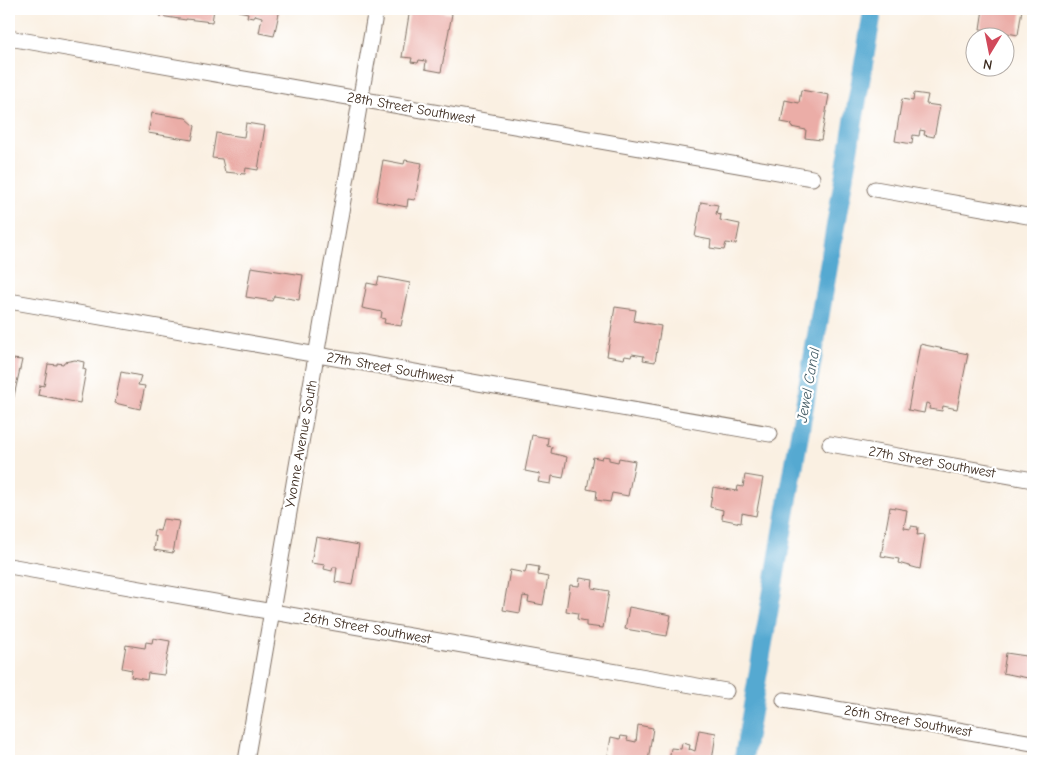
<svg xmlns="http://www.w3.org/2000/svg" width="1042" height="770" viewBox="0 0 1042 770" font-family="'Comic Neue',sans-serif">
<rect width="100%" height="100%" fill="#fff"/>
<filter id="ink" filterUnits="userSpaceOnUse"><feTurbulence type="fractalNoise" baseFrequency=".02" numOctaves="2"/><feDisplacementMap in="SourceGraphic" scale="10" xChannelSelector="R" yChannelSelector="G"/><feConvolveMatrix kernelMatrix="1 2 1 2 8 2 1 2 1" color-interpolation-filters="sRGB"/></filter>
<filter id="wash" filterUnits="userSpaceOnUse"><feTurbulence type="fractalNoise" baseFrequency=".0096" numOctaves="4" result="noise"/><feDisplacementMap in="SourceGraphic" scale="20" xChannelSelector="R" yChannelSelector="G"/><feGaussianBlur stdDeviation="1.12" result="paint"/><feColorMatrix in="noise" values="0 0 0 0 0 0 0 0 0 0 0 0 0 0 0 0 0 1.4 0 .05"/><feComposite in="paint" operator="in"/></filter>
<g filter="url(#wash)">
<rect width="100%" height="100%" fill="#faf0e2"/>
<g fill="none" stroke-linecap="round" stroke-linejoin="round">
<path stroke="#55a9d1" stroke-width="19" d="M743,761l130,-752"/>
</g>
<g id="blocks">
<path fill="#ebada7" d="M161,9h53l-2,13 -26,-3v1l-26,-4z
M239,9h41l-6,27 -15,-3 3,-16 -7,-2 -1,3 -7,-1 1,-4 -10,-2z
M410,9h11l31,5 -11,58 -16,-3 1,-8 -7,-1 -1,3 -7,-1 1,-4 -10,-1z
M983,9h39l-4,26 -11,-2 -3,10v-5h-11l2,-7 -15,-2z
M801,90l28,5 -8,45 -16,-2 1,-8 -15,-3 1,-3 -11,-2 4,-22 14,3z
M914,93l14,2 -2,9 14,2 -6,31 -10,-2 1,-4 -5,-1 -1,6 -6,-1 -1,9 -17,-3 7,-42 11,2z
M152,113l34,5 9,8 -3,14 -44,-7z
M246,123l19,3 -7,44 -12,-2 -1,6 -20,-2 -3,-13 -10,-1 4,-25 28,4z
M383,160l21,4 1,-4 17,3 -7,37 -7,-1 -1,8 -31,-6z
M701,202l17,3 -2,9 5,1 -1,5 20,4 -4,20 -10,-1 -2,7 -14,-2 1,-8 -16,-3z
M251,267l52,8 -4,25 -25,-4 -2,5 -26,-4z
M379,277l31,6 -9,43 -17,-3 1,-4 -4,-1 1,-6 -20,-4 5,-25 10,2z
M615,307l21,3 -2,11 27,5 -6,36 -12,-2 1,-4 -12,-2 -1,3 -6,-1 -1,3 -17,-3z
M920,344l48,10 -11,55 -14,-3 -1,5 -13,-2 1,-5 -4,-1 -2,10 -16,-3z
M12,359l10,1 -10,45h-3v-45h3z
M75,360l9,2 -1,7 3,1 -6,33 -42,-8 2,-10 4,1 4,-22 9,1v-2l6,1 1,-2z
M121,372l20,4 -3,9 7,1 -5,23 -25,-6z
M532,435l16,3 -1,8 5,1 -1,6 16,4 -4,21 -11,-2 -1,8 -13,-2 2,-8 -15,-3z
M603,456l6,1v3l9,2 1,-4 16,3 -7,35 -16,-3 -2,9 -14,-2 1,-9 -10,-2 6,-32 9,2z
M745,475l18,3 -7,38 -14,-3 -1,10 -19,-4 1,-9 -13,-3 3,-20 24,4 1,-5 5,1z
M890,507l17,3 -3,18 7,1v-3l7,1 -1,8 7,-1 1,2 -5,33 -22,-6 1,-4 -18,-3z
M163,519l16,2 -6,32 -19,-3 2,-13 -3,-1 1,-6 6,1z
M316,537l43,8 -7,40 -17,-3 2,-15h-4l-1,4 -8,-2 1,-4 -14,-2z
M527,565l12,2 -1,8 10,2 -5,28 -15,-3 1,-5 -6,-1 -3,17 -17,-3 7,-40 15,3z
M580,578l13,2 -1,8 17,3 -6,37 -17,-2v-5l-9,-2 1,-6 -12,-2 4,-26 9,1z
M629,607l42,8 -4,21 -42,-7z
M153,638l17,3 -6,34 -16,-2 -1,7 -16,-3 1,-7 -10,-2 4,-23 19,3 1,-6 6,1z
M1006,653l27,4v22l-30,-6z
M638,725l15,3 -5,33h-41l4,-24 9,2 1,-3 7,1 -1,3 9,2z
M699,730l17,3 -4,28h-43l2,-13 10,1 1,-6 8,2 -1,5 1,-1 5,2z"/>
</g>
</g>
<g filter="url(#ink)">
<use href="#blocks" fill-opacity="0" stroke="#7e6f63" stroke-width="1"/>
<g fill="none" stroke-linecap="round" stroke-linejoin="round">
<defs>
<path id="minor" d="M9,38l803,140
M875,189l158,28
M9,301l761,133
M830,444l203,36
M9,566l717,125
M784,700l249,43
M246,761l130,-752"/>
</defs>
<use href="#minor" stroke="#7e6f63" stroke-width="17"/>
<use href="#minor" stroke="#fff" stroke-width="15"/>
</g>
</g>
<g text-anchor="middle" dominant-baseline="central" stroke-width="4.5" stroke-linejoin="round" paint-order="stroke">
<g font-size="14" fill="#3b2a1e" stroke="#fff">
<text transform="translate(411 108) rotate(10)">28th Street Southwest</text>
<text transform="translate(390 368) rotate(10)">27th Street Southwest</text>
<text transform="translate(301 444) rotate(-80)">Yvonne Avenue South</text>
<text transform="translate(932 462) rotate(10)">27th Street Southwest</text>
<text transform="translate(367 628) rotate(10)">26th Street Southwest</text>
<text transform="translate(908 721) rotate(10)">26th Street Southwest</text>
</g>
<g font-size="15" font-style="italic" fill="#455d66" stroke="#fff">
<text transform="translate(808 385) rotate(-80)">Jewel Canal</text>
</g>
</g>
<rect width="1042" height="770" fill="none" stroke="#fff" stroke-width="30"/>
<g transform="translate(990 52) rotate(190)"><circle r="24" fill="#ffffff" stroke="#b1aaa5"/>
<path d="M0-4L9 19L0 12L-9 19Z" fill="#d1495b"/>
<text y="-8" font-size="14" font-weight="bold" text-anchor="middle" fill="#3b2a1e">N</text>
</g>
</svg>
